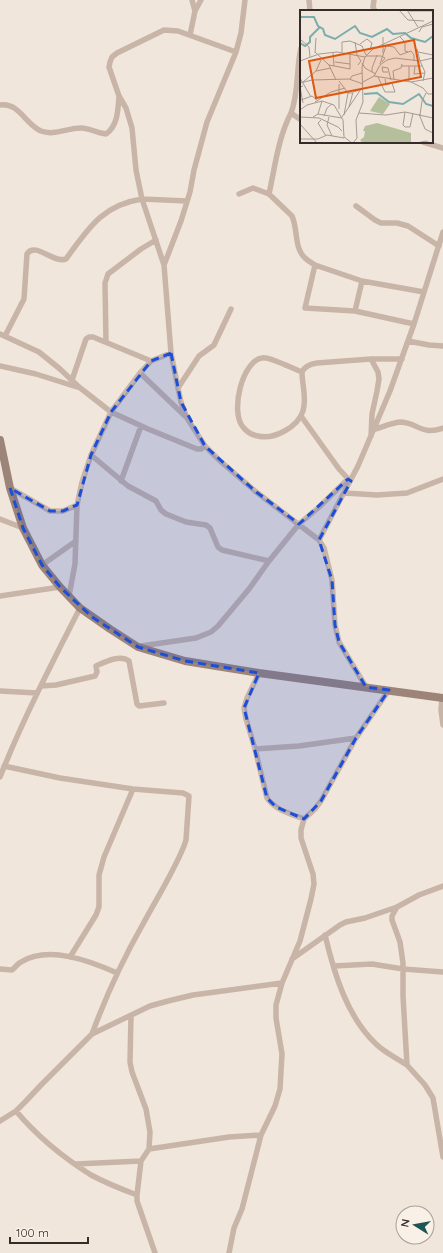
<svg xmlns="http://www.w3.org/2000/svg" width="443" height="1253" viewBox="0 0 443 1253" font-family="Quicksand,sans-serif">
<rect width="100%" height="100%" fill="#f1e6db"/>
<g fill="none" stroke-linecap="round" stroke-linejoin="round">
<path stroke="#c8b5a8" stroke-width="5.5" d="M192,0l3,11 6,-11
M245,0l-4,33 -5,19 -29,70 -13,48 -4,22 -9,29 -17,44 7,88 7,35 3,14 6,16 18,28 14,14 36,31 64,49
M309,0l1,11
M374,0l-1,7 2,4
M190,35l5,-24
M0,105c19,-3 25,19 41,26 13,5 26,-3 40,-3 8,0 16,5 25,6 12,-8 12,-25 13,-38
M291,113c8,-20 5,-44 10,-65
M423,142l20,6
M239,194l14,-6 16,6 23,22c6,13 2,32 13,42 3,3 7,5 10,7l-10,43 50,3 59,13
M269,194c6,-27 9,-56 22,-81l10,7
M356,206l19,14 6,3h16l11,3 31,20
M164,265l-22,-66 45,2
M315,265l47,16 -7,30
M362,281l62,11
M0,334l39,18 21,17 19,18 32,25 37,17 49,20h4l4,-3
M5,336l19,-37 3,-45c8,-13 27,10 39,5 22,-30 36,-54 76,-60l-6,-29 -4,-42 -6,-20 -7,-12 -10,-29 1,-5 2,-5 5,-4 47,-23 14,1 58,21
M408,341l21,4 14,1
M106,342l-1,-59 3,-9 33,-25 15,-9
M0,366l36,8 41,13
M302,372c-9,-3 -33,-16 -40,-14 -20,3 -32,54 -19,69 3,4 9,8 15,9 16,4 40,-9 45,-25 4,-13 -1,-26 -1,-39 3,-6 8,-8 15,-9l54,-4h31
M140,373l11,-12 20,-8
M72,380l14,-41 3,-2h4l58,24
M178,388l21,-32 15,-11 17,-36
M301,416l38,53 11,12
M375,429c7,-2 17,-6 25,-7 17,0 21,14 43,6
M371,436l1,-22 5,-23 2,-12 -1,-7 -7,-13
M91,455l37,31 28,15 5,9 5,4 20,8 20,3 4,3 8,19 4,3 47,11 30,-37 19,-16 30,-29
M121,481l20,-55
M10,488l40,23h13l14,-6
M344,493l33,2 30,-2 36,-14
M0,519l23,9
M42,565l34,-24
M0,596l60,-9
M69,596l6,-32 2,-59 5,-23 9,-27 20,-43 29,-39 45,43
M141,646l55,-8 15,-6 7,-6 31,-37 20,-28
M259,673l-12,25 -3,10 2,11 9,30 12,49c8,12 24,16 37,21
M41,686l15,-1 39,-9 2,-4 -1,-6c9,-4 24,-12 33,-5l8,43 2,2 25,-3
M366,687l-27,-45 -4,-17 -3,-45 -8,-32 -5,-8 39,-74 32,-75 24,-67 29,-92
M0,691l37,2
M442,698l-1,12 2,15
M255,749l44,-3 57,-8
M4,766l56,12 73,11 50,4 6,3 -3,44 -2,6c-11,27 -27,52 -41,78 -20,35 -37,72 -51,110
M0,777c23,-58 52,-114 80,-169
M397,907l-5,9v4l8,22 3,21v33l4,69 18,20 8,13 10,59
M325,935c9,38 22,82 51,109 9,9 21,14 31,21
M70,957l26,-42 3,-8v-32l5,-18 29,-68
M292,959l48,-34 6,-3 19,-4 32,-11 22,-12 24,-9
M334,966l38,-2 31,5 40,3
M0,969l12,1c3,-2 5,-6 9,-8 28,-17 69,-1 96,11
M131,1016l-1,46 2,10 14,37 4,23 -1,17 -8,12 -4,34v6l18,52
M16,1111c21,25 48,47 75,64 15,8 30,14 46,20
M0,1121l16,-10 10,-10 15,-16 51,-51 58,-28 18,-5 25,-6 89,-12
M149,1149l80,-12 32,-2
M76,1164l65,-3
M229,1253l5,-25 8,-19 19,-74 14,-29 5,-17 2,-35 -6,-36v-13l6,-22 18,-42 11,-42 3,-15 -1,-10 -12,-36v-8l3,-11 11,-10 6,-8 35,-63 33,-48"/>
<path stroke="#9c8479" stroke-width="8" d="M0,440l10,48 13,40 19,37 18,22 20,21 30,21 28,18 47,14 74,12 184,25"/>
</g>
<path fill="#1d4ed8" fill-opacity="0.2" stroke="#1d4ed8" stroke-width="3" stroke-dasharray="8 5" stroke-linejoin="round" d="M171,353l10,49 24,44 50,45 44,33 49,-45 3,2 -32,59 13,40 3,45 4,17 27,45 23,3 -33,48 -35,63 -17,18 -28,-12 -9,-9 -23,-90 15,-35 -74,-12 -47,-14 -46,-30 -32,-30 -18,-22 -19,-37 -13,-40 40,23h13l14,-6 14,-50 20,-43 40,-51z"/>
<g transform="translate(300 10)">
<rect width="133" height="133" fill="#f1e6db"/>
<path d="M79,87l11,7 -7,10 -13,-3zM77,113l34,10v10h-48l-3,-3 4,-3 1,-6h-2l2,-5z" fill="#b5bf9c"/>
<path fill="none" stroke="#7badac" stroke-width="2" d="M0,7h14l4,9 5,3 2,6 10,4 20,-13 5,7 12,4 15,-8 6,5 12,-1 6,5 14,4 8,-6M0,33l5,3 5,-4v-5l10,-10M64,84l13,-1 12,9 14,2 16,-10 7,10 7,2"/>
<path fill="none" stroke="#a69b93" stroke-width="1" d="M99,0l9,10 16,1M107,0l11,17M109,1h24M119,22l3,-5 11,-3M100,27l5,5v9l3,1M0,29l9,8 1,10M55,32l2,13M60,34l7,-5 5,4 -2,7M86,36l8,1 6,8 11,-4 3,4v6M117,39l3,12 13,-3M15,42l14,13 7,15M42,42v-10l8,-1 12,5 4,9M118,42l15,3M15,43l1,-15M33,43l1,13M83,43v-16M57,45l4,6 -3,4M66,46h15l4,2 -3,4M0,51l19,-7 18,-2 28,5M35,52l15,2M62,53l3,5 7,4M80,54l6,-18M29,55l21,4v-16M102,56h7v16M109,56h13M115,56l-1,8 11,-1M16,61l5,-11M88,62h-5l-1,-5 6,1 3,12M76,64l-4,-2v-4l5,-13M74,66l6,-11 7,-5 8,-2 25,3 5,11 -2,9M78,67l7,15h10l-3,-9M0,68l11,19M50,69l2,-3 10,-3M85,69l1,6 6,-2M94,70l-1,-9 8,-3 1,-4M39,71l9,12h4M3,72l13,-11 15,-3M63,72l11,-6 37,6 22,-4M111,72l12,6 5,6h5M0,73l12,-3 37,-1 14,5M3,76l-3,1 3,16M1,90l11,-4 6,5M15,92l16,-10 14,-4M49,97l12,-18M39,99v-25M0,100l7,-5 15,-4 12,4 9,15 1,17 8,6M105,102l-2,13 2,2h5l3,-14M59,103l27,2 19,-3 28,6M18,104l4,-13M119,104l6,15 8,4M44,105l4,-22M120,105l2,-14 4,-8M24,106l3,-8 5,-4M0,107l19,1 19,9 4,4M13,107l5,-3 24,4M29,107l-2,8 5,11M42,107l7,-10 4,-15 10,-3M21,110l-3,3 8,13M0,114l17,19M0,129h18l9,-4 17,3M53,133l4,-5 -1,-18 7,-18 -1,-35 3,-10 8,-8 60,-28M117,133l9,-2 4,2"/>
<path fill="#df570d" fill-opacity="0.15" stroke="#df570d" stroke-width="2" d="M114,30l7,37 -105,21 -7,-37z"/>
<rect width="133" height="133" fill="none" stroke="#352b28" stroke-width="2"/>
</g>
<g transform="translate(415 1225) rotate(281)"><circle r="19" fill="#f9f0e7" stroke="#aba19b"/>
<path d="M0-3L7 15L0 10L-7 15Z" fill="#1f5455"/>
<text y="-6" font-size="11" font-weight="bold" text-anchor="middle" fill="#352b28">N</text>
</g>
<path d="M10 1237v6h78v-6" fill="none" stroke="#352b28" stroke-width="2"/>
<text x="16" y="1237" font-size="12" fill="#352b28" stroke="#f9f0e7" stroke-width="3" paint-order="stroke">100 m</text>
</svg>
